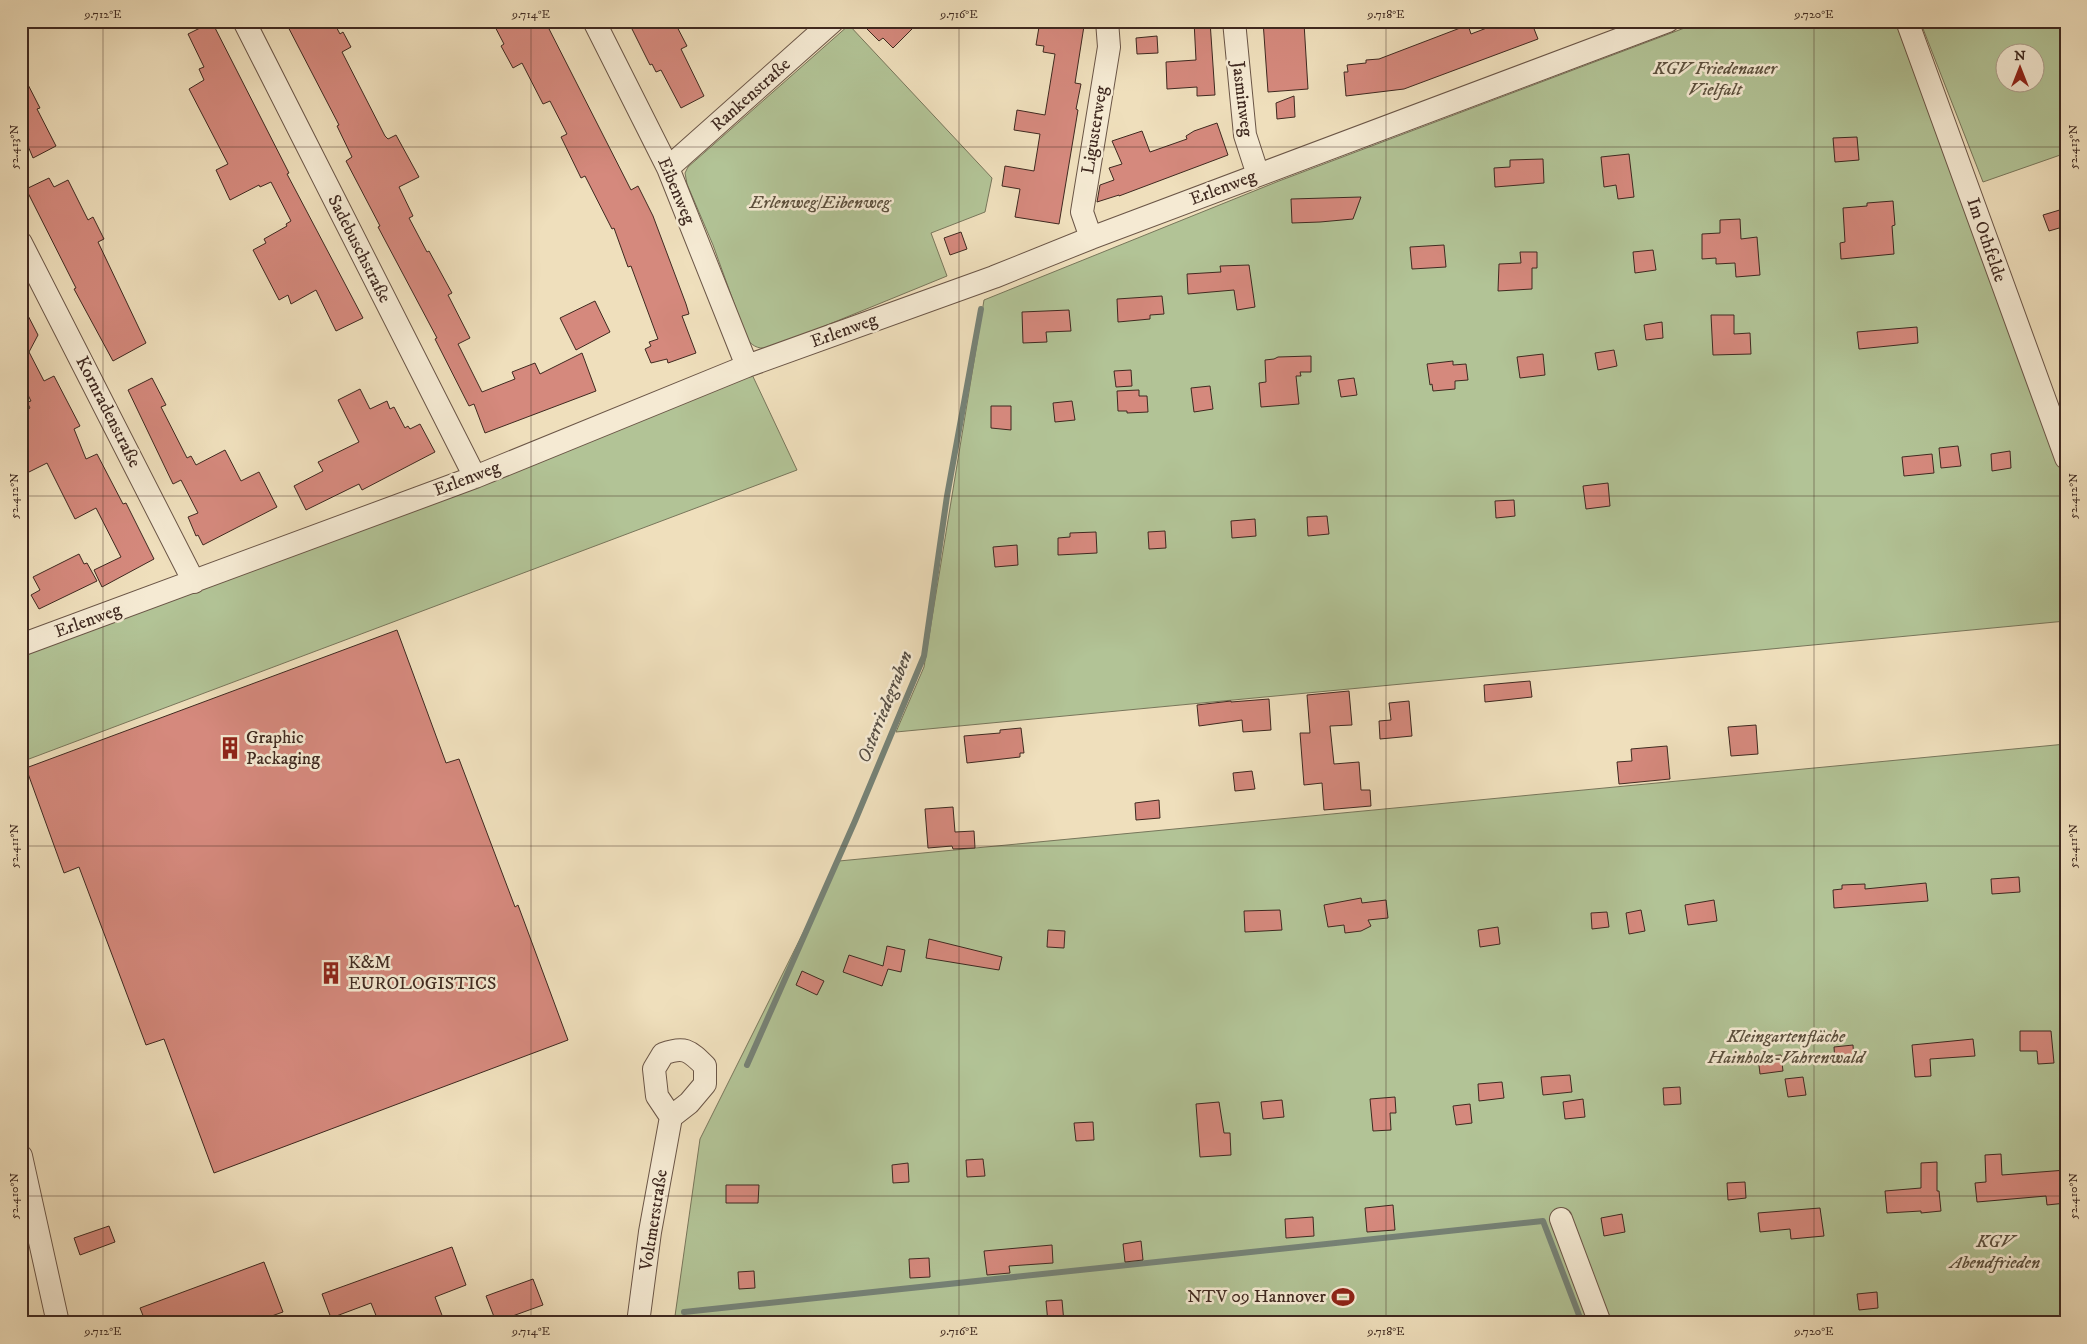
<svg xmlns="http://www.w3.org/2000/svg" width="2087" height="1344" viewBox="0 0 2087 1344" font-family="'IM FELL DW Pica',serif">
<rect width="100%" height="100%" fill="#efdfbc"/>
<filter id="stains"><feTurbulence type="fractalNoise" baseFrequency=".004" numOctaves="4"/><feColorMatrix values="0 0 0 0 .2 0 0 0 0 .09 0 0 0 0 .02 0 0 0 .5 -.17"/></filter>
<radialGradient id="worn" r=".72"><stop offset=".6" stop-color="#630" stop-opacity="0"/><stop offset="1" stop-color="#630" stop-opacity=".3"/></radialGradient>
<path fill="#b2c396" stroke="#78765b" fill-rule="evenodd" d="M1703,21h192l171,461v139l-1170,111 28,-65 60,-367 295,-119z
M1920,21h146v132l-83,29zM2034,52v30h-30v-30z
M849,25l143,153 -7,34 -54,21 16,43 -176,72c-11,1 -17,0 -24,-9l-34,-94 -26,-61 -2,-11 3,-6z
M748,366l49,104 -776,292v-121z
M2066,744v579h-1392l26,-184 139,-278z"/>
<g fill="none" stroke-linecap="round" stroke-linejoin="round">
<path stroke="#768276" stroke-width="6" d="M747,1065l108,-244 69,-165 23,-160 34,-187
M684,1312l859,-91 39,102"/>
</g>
<path fill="#d5897d" stroke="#3f2920" d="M285,21h48l7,13 3,-2 8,15 -9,5 43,84 3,3 8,-4 23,42 -20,10 14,29 -4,2 18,34 2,-1 23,42 -4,2 22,43 -12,6 24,48 33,-13 -3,-7 23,-9 5,11 42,-21 14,38 -111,42 -11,-29 -5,2 -34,-67 2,-1 -59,-111 2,-1 -34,-65 6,-4 -15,-31 2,-1z
M492,21h53l86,169 7,-4 15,30 33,88 3,10 -7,2 14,37 -28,10 -1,-4 -16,4 -6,-14 6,-3 -2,-4 9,-3 -27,-73 -3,1 -14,-39 -2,1 -27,-53 -4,2 -20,-41 6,-3 -17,-33 -7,3 -21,-41 -9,5 -12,-22 3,-2z
M640,21h34l13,25 -6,3 23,47 -23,12 -20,-38 -5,2 -4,-8 -2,1 -19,-38z
M867,21h53l-27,27 -10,-10 -4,3 -12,-12 4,-3z
M1040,21h32v3l12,2 -9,57 6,1 -5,25 2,1 -19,114 -44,-7 5,-28 -18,-3 3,-20 29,5 6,-37 -26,-4 3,-20 28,5 10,-61 -12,-2 1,-6 -8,-1z
M1194,21h16l5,74 -18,1v-9l-30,2 -1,-27 30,-2z
M1263,21l41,2 4,66 -40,3z
M1505,21h26l7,18 -134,50 -58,7 -2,-24h4l-1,-7 19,-2v-3l13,-1 89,-34 3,9z
M212,22l77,151 -2,1 76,144 -27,13 -20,-41 -25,14 -3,-9 -9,5 -26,-50 13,-7 -2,-4 23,-13 -1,-2 5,-3 -20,-39 -11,5 -1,-2 -29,15 -14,-30 12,-6 -39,-75 15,-9 -5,-11 5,-2 -16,-33z
M1157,36l1,17 -21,1 -1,-16z
M21,71l19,37 -3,1 19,37 -23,12 -5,-12 -7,4z
M1294,96l1,21 -18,2 -1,-16z
M1217,123l11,32 -109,41v-1l-22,7 3,-17 14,-5 -5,-12 13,-4 -10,-23 30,-10 8,21 37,-13 -1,-3 8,-5z
M1857,137l2,23 -24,2 -2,-24z
M1629,154l5,43 -16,2 -2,-14 -12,2 -3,-30z
M1543,159l1,24 -49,4 -1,-19 16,-1v-7z
M49,178l5,9 14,-7 20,40 5,-3 11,22 -6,3 48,101 -33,18 -39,-72 2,-1 -50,-99z
M1361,197l-8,22 -33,3 -28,1 -1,-24z
M1893,201l2,24 -3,1 2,28 -53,5 -1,-16 5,-1 -2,-34 24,-2v-3z
M2063,209l3,17 -17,5 -6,-16z
M1740,219l1,20 16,-2 3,38 -24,2 -1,-14 -19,1v-6l-14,1v-25l18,-1v-13z
M961,232l6,17 -17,6 -6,-17z
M1444,245l2,22 -34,2 -2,-22z
M1653,250l3,20 -21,3 -2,-21z
M1520,252h17v16h-5v21l-34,2 1,-27 22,-1z
M1249,265l6,42 -18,3 -3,-20 -46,4 -1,-20 34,-2 -1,-6z
M1162,296l2,18 -14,1v4l-32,3 -1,-23z
M595,301l15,31 -34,18 -16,-32z
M21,302l17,33 -9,17 15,29 10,-5 26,50 -6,3 12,30 11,-5 26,50 3,-1 28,56 -52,28 -8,-17 27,-13 -25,-49 -21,11 -28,-56 -26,13v-51l5,-3 -5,-9 9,-5 -3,-6 4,-1 -10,-20z
M1069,310l2,21 -25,1 1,10 -24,1 -1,-31z
M1711,315h23v19l16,-1 1,21 -38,1z
M1662,322l1,16 -17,2 -2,-15z
M1917,327l1,16 -59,6 -2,-17z
M1614,350l3,16 -19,4 -3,-17z
M1543,354l2,21 -25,3 -3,-21z
M1311,356v16h-11l1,4h-5l3,28 -38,3 -2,-24 7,-1 -1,-22 9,-1 4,-2z
M1453,361v4l13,-1 2,16 -13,1v8l-22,2 -1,-7 -2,1 -3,-21z
M1131,370l1,16 -16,1 -2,-16z
M152,378l14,27 -5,2 26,51 4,-2 5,9 29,-15 16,31 18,-9 18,35 -74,38 -5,-10 -2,1 -8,-19 10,-4 -17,-33 -8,4 -45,-94z
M1354,378l3,17 -16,2 -3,-17z
M1210,386l3,23 -19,3 -3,-24z
M360,389l10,20 17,-8 3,8 4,-2 11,21 3,-2 2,3 10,-5 15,28 -73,38 -3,-6 -53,26 -12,-24 29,-15 -5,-9 41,-20 -21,-42z
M1139,390v6h8l1,16 -21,1v-2h-9l-1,-20z
M1072,401l3,19 -20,2 -2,-19z
M991,406h20v24l-20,-2z
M1958,446l3,20 -20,2 -2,-20z
M2010,451l1,17 -19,3 -1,-17z
M1932,454l2,19 -30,3 -2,-19z
M1608,483l2,23 -24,3 -3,-23z
M1514,500l1,16 -19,2 -1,-17z
M1327,516l2,18 -21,2 -1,-19z
M1255,519l1,17 -24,2 -1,-17z
M1165,531l1,17 -17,1 -1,-17z
M1096,532l1,21 -39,2v-17l12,-1v-4z
M1017,545l1,20 -23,2 -2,-20z
M79,554l5,10 3,-1 10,18 -58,28 -8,-14 9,-5 -7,-13z
M397,630l49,133 13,-4 56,148 3,-2 50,135 -354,133 -50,-134 -18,6 -67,-178 -15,6 -38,-105z
M1530,681l2,16 -47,5 -1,-17z
M1349,691l3,34 -22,1 4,38 25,-2 2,28h9l1,16 -47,4 -2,-27 -18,2 -4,-52h10l-3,-38z
M1269,699l2,31 -28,2 -1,-12 -43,6 -2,-21 34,-4v1z
M1409,701l3,35 -32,3 -1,-18 12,-1 -2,-17z
M1756,725l2,29 -27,2 -3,-29z
M1021,728l3,25h-4v4l-53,6 -3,-27 36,-3v-3z
M1667,746l3,33 -51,5 -2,-22 15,-1 -1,-12z
M1252,771l3,18 -20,2 -2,-18z
M1159,800l1,18 -24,2 -1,-17z
M953,807l2,25 19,-1 1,17 -22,1 -1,-3 -24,2 -3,-39z
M2019,877l1,15 -28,2 -1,-15z
M1926,883l2,18 -94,7 -1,-18 9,-1v-4l23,-1v5z
M1361,898l1,5 24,-3 2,18 -20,2 3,6 -10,5 -16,2 -1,-8 -16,2 -4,-22z
M1714,900l3,21 -29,4 -3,-20z
M1280,910l2,20 -37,2 -1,-21z
M1641,910l4,21 -16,3 -3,-21z
M1607,912l2,15 -17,2 -1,-16z
M1498,927l2,17 -20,3 -2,-17z
M1048,930l17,1 -1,17 -17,-1z
M929,939l73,18 -3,13 -73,-12z
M887,946l18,4 -4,22 -13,-3 -6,17 -39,-14 6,-17 34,11z
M802,971l22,10 -7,14 -21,-10z
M2020,1031h31l3,32 -16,1 -1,-13h-17z
M1973,1039l2,17 -45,3 1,17 -16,1 -3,-32z
M1853,1045l1,16 -19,2 -1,-16z
M1781,1055l2,16 -23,3 -2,-17z
M1570,1075l2,17 -29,3 -2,-18z
M1803,1077l3,18 -18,2 -3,-18z
M1502,1082l2,16 -25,3 -1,-17z
M1680,1087l1,17 -17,1 -1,-17z
M1395,1097l1,16h-6l1,17 -18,1 -3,-32z
M1583,1099l2,18 -20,2 -2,-17z
M1282,1100l2,17 -21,2 -2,-17z
M1219,1102l5,31h6l1,22 -31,2 -4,-53z
M1470,1104l2,19 -16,2 -3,-19z
M1093,1122l1,18 -18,1 -2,-18z
M2001,1154l1,21 64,-5v33l-19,2 -1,-9 -69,6 -2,-19 11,-1 -1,-27z
M983,1159l2,17 -18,1 -1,-17z
M1937,1162v29h2l2,20 -20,2v-2l-34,2 -2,-22 36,-3v-25z
M908,1163l1,19 -16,1 -1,-18z
M1745,1182l1,16 -18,2 -1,-17z
M726,1185h33l-1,18h-32z
M1393,1205l2,25 -28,2 -2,-24z
M1820,1208l4,28 -33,3 -1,-10 -30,3 -2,-19z
M1622,1214l3,18 -21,4 -3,-18z
M1313,1217l1,19 -28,2 -1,-19z
M109,1226l6,16 -35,13 -6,-17z
M1141,1241l2,19 -18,2 -2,-18z
M1052,1245l1,18 -44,3 1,7 -23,2 -3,-24z
M452,1247l14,38 -31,12 10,26h-66l-8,-20 -40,15 -9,-24z
M929,1258l1,19 -20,1 -1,-19z
M264,1262l19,50 -17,6 2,5h-122l-6,-15z
M754,1271l1,17 -16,1 -1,-17z
M533,1279l10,26 -47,17 -10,-26z
M1877,1292l1,16 -19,2 -2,-16z
M1062,1300l2,23h-16l-2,-22z"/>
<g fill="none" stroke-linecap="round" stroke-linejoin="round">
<defs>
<path id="street" d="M244,21l231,456
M594,21l74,147 79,198
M1234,21l11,114 13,40
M1907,21l159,437
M668,168l165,-147
M1091,238l-9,-26 27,-165 -2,-26
M21,243l173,339
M21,645l454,-168 272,-111 247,-89 97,-39 577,-217
M21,1156l37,167
M1561,1219l39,104
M638,1323l12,-91 21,-115 18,-14 16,-19v-18c-16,-16 -21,-20 -42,-12l-9,15 3,27 14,21"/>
</defs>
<use href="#street" stroke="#6b5647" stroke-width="24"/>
<use href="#street" stroke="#f5ead3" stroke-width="22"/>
</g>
<path fill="none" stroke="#3f2920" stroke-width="1" stroke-opacity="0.45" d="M103,21v1302M531,21v1302M959,21v1302M1386,21v1302M1814,21v1302M21,147h2045M21,496h2045M21,846h2045M21,1196h2045"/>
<defs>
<symbol id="building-bare" viewBox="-9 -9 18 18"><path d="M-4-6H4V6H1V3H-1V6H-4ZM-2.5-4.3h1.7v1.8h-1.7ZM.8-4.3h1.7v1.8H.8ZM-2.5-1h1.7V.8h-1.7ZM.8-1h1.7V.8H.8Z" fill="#8f2418" stroke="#f5ead3" stroke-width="2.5" paint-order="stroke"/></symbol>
<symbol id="stadium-bare" viewBox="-9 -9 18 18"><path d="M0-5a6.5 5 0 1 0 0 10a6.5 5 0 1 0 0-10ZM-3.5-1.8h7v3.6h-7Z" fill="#8f2418" stroke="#f5ead3" stroke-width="2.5" paint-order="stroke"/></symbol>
</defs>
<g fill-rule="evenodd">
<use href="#building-bare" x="214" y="732" width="32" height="32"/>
<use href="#building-bare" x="315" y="957" width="32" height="32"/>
<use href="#stadium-bare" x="1327" y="1281" width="32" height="32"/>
</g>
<g text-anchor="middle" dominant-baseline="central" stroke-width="5" stroke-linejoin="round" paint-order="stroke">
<g font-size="18" font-style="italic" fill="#5c503e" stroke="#f5ead3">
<text x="1715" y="69">KGV Friedenauer<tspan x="1715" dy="21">Vielfalt</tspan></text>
<text x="820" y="203">Erlenweg/Eibenweg</text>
<text x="1786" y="1037">Kleingartenfläche<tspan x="1786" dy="21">Hainholz-Vahrenwald</tspan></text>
<text x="1995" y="1242">KGV<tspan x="1995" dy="21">Abendfrieden</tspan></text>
</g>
<g font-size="18" fill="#3f2920" stroke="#f5ead3">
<text transform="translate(751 95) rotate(-42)">Rankenstraße</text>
<text transform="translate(1242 99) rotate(83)">Jasminweg</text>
<text transform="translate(1095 130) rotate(-81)">Ligusterweg</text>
<text transform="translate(1223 188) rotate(-21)">Erlenweg</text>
<text transform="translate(676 191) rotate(67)">Eibenweg</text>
<text transform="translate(1986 240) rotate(71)">Im Othfelde</text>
<text transform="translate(359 249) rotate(63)">Sadebuschstraße</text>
<text transform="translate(844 331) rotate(-20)">Erlenweg</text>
<text transform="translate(108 412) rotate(63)">Kornradenstraße</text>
<text transform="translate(467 479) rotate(-21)">Erlenweg</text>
<text transform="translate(88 621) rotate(-20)">Erlenweg</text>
<text transform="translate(654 1220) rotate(-81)">Voltmerstraße</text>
</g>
<g font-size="18" fill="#3f2920" stroke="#f5ead3" text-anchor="start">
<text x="246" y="738">Graphic<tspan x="246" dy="21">Packaging</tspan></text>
<text x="348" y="963">K&amp;M<tspan x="348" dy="21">EUROLOGISTICS</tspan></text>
<text x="1326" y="1297" text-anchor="end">NTV 09 Hannover</text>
</g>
<g font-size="19" font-style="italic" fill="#564e44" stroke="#f5ead3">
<text transform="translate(885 707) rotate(-68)">Osterriedegraben</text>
</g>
</g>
<rect width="2087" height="1344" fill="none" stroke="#efdfbc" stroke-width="55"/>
<g transform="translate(2020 68)"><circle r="24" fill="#f5ead3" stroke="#ac9d8b"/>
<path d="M0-4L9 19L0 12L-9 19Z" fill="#8f2418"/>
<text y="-8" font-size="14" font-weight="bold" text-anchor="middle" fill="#3f2920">N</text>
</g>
<rect x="28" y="28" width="2032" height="1288" fill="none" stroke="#3f2920" stroke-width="2"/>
<g font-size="12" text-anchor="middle" fill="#3f2920">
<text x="103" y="18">9.712°E</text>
<text x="531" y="18">9.714°E</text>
<text x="959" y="18">9.716°E</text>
<text x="1386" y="18">9.718°E</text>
<text x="1814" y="18">9.720°E</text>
<text transform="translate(14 147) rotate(-90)" y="4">52.413°N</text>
<text transform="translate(2073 147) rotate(-90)" y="4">52.413°N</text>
<text transform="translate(14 496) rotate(-90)" y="4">52.412°N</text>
<text transform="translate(2073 496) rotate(-90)" y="4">52.412°N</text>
<text transform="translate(14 846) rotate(-90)" y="4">52.411°N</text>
<text transform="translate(2073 846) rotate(-90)" y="4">52.411°N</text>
<text transform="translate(14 1196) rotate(-90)" y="4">52.410°N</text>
<text transform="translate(2073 1196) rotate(-90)" y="4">52.410°N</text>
<text x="103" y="1335">9.712°E</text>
<text x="531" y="1335">9.714°E</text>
<text x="959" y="1335">9.716°E</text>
<text x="1386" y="1335">9.718°E</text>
<text x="1814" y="1335">9.720°E</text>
</g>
<rect width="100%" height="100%" filter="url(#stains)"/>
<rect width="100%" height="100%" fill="url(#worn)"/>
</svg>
